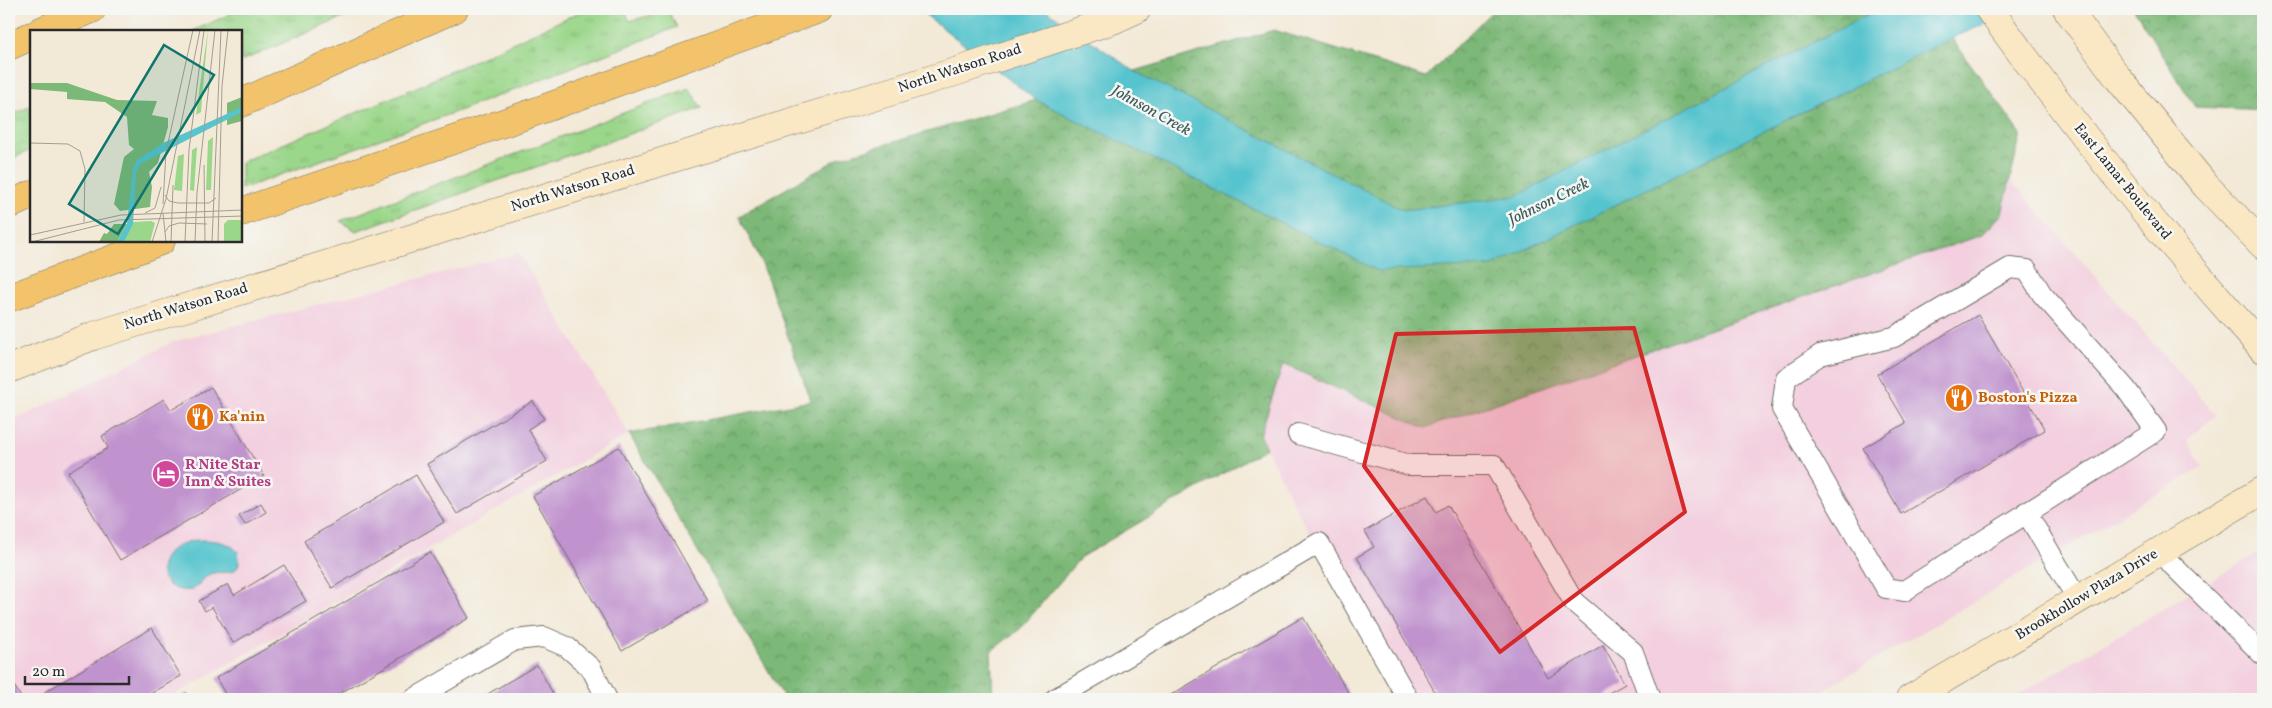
<svg xmlns="http://www.w3.org/2000/svg" width="2272" height="708" viewBox="0 0 2272 708" font-family="Vollkorn,serif">
<defs>
<pattern id="grass-tufts" width="24" height="20" patternUnits="userSpaceOnUse" patternTransform="scale(1.25)"><rect width="24" height="20" fill="#9bd78b"/><path d="M3 7l-1-3M5 7V3M7 7l1-3M15 17l-1-3M17 17v-4M19 17l1-3" fill="none" stroke="#86b978"/></pattern>
<pattern id="forest-crowns" width="20" height="18" patternUnits="userSpaceOnUse" patternTransform="scale(1.25)"><rect width="20" height="18" fill="#7cb877"/><path d="M2 6a3 3 0 1 1 6 0M12 15a3 3 0 1 1 6 0" fill="none" stroke="#669662"/></pattern>
</defs>
<rect width="100%" height="100%" fill="#f6f6f2"/>
<filter id="ink" filterUnits="userSpaceOnUse"><feTurbulence type="fractalNoise" baseFrequency=".02" numOctaves="2"/><feDisplacementMap in="SourceGraphic" scale="10" xChannelSelector="R" yChannelSelector="G"/><feConvolveMatrix kernelMatrix="1 2 1 2 8 2 1 2 1" color-interpolation-filters="sRGB"/></filter>
<filter id="wash" filterUnits="userSpaceOnUse"><feTurbulence type="fractalNoise" baseFrequency=".0096" numOctaves="4" result="noise"/><feDisplacementMap in="SourceGraphic" scale="20" xChannelSelector="R" yChannelSelector="G"/><feGaussianBlur stdDeviation="1.12" result="paint"/><feColorMatrix in="noise" values="0 0 0 0 0 0 0 0 0 0 0 0 0 0 0 0 0 1.4 0 .05"/><feComposite in="paint" operator="in"/></filter>
<g filter="url(#wash)">
<rect width="100%" height="100%" fill="#f3e9d7"/>
<path fill="#f3cfdf" d="M2011,180l205,235 -29,25 16,27 -395,232h-400l-113,-192 -35,-72 22,-71 143,64 577,-214z
M519,253l110,181 -461,265h-159v-276l166,-82z
M2263,550v149h-252z"/>
<path fill="url(#grass-tufts)" stroke="#63815b" d="M241,9h122l-122,52v-30h-48z
M586,9h39l4,12 39,-10 9,16 -216,83 -220,79v-27l178,-76z
M689,88l13,20 -346,123 -16,-10z
M31,106v44l-22,10v-44z"/>
<path fill="url(#forest-crowns)" stroke="#547251" d="M1494,9h437l90,125 -19,80 -20,21 -557,193 -142,-64 -23,71 6,13 -185,109 -61,72 -29,22 2,48h-208l-156,-265 182,-33 -48,-135 -24,-50 100,-58 435,-128 152,47z
M2134,9h129v101l-68,-3z"/>
<path fill="#57c4ce" stroke="#41787c" d="M918,9h127l89,62 269,139 113,-14 362,-187h143l-69,29 -460,228 -114,5 -342,-171z
M197,540c14,0 31,0 41,12 6,28 -16,17 -28,22 -7,4 -11,12 -18,16 -39,5 -44,-43 5,-50z"/>
<g id="blocks">
<path fill="#c092ce" d="M1978,315l67,115 -144,84 -38,-66 43,-25 -29,-49z
M211,387l53,89 -144,84 -52,-88 40,-24 -6,-12 62,-37 7,11z
M533,401l11,18 -16,10 19,32 -90,53 -30,-50z
M619,447l89,154 -86,50 -89,-155z
M416,475l28,47 -112,66 -28,-47z
M1427,496l9,16 12,-7 100,173 55,-33 22,39 -27,15h-159l-82,-142 17,-10 -9,-16z
M261,503l5,9 -21,13 -6,-9z
M430,552l39,66 -139,81h-102l-12,-21z
M284,565l22,36 -73,42 -21,-36 -7,4 -6,-10 29,-17 6,11z
M1303,617l49,82h-188z
M152,628l29,48 -39,23h-95l-4,-6z
M537,665l19,34h-77z
M9,677l13,22h-13z
M187,693l4,6h-15z"/>
</g>
</g>
<g filter="url(#ink)">
<use href="#blocks" fill-opacity="0" stroke="#716e67" stroke-width="1"/>
<g fill="none" stroke-linecap="round" stroke-linejoin="round">
<defs>
<path id="lane" d="M2010,268l17,2 15,24 84,95 30,42 -252,160 -18,-3 -104,-179 4,-31 34,-23 74,-18z
M1298,434l111,31h85l80,137 59,50 17,47
M2026,512l52,88
M2159,552l104,103
M414,699l101,-59 29,-3 23,10 24,21 16,31
M1055,699l264,-156 89,156"/>
<path id="secondary" d="M1989,9c85,118 177,232 274,340
M2067,9l51,69 88,108 57,59
M9,369l84,-33 862,-264 158,-52 24,-11
M1910,699l353,-209"/>
<path id="highway" d="M41,31l51,-22
M9,46l22,-10
M241,103l213,-94
M9,205l22,-10
M241,212l277,-94 301,-109
M9,298l152,-57"/>
</defs>
<use href="#lane" stroke="#716e67" stroke-width="22"/>
<use href="#secondary" stroke="#716e67" stroke-width="29"/>
<use href="#highway" stroke="#716e67" stroke-width="29"/>
<use href="#lane" stroke="#fff" stroke-width="20"/>
<use href="#secondary" stroke="#fae7c3" stroke-width="28"/>
<use href="#highway" stroke="#f2c36a" stroke-width="28"/>
</g>
</g>
<path fill="#d62828" fill-opacity="0.2" stroke="#d62828" stroke-width="4" stroke-linejoin="round" d="M1634,328l51,184 -185,140 -136,-186 32,-132z"/>
<defs>
<symbol id="restaurant-disc" viewBox="-11 -11 22 22"><circle r="9.5" fill="#e8710a" stroke="#f6f6f2"/><path d="M-5-6h1v4h1v-4h1v4h1v-4h1v5L-1.5 .5V6h-2V.5L-5-1ZM5-6V6H3V1.5H1.5Q1.5-4 5-6Z" fill="#fff"/></symbol>
<symbol id="hotel-disc" viewBox="-11 -11 22 22"><circle r="9.5" fill="#d1479c" stroke="#f6f6f2"/><path d="M-6-4.5h1.5V1H6V5H4.5V3h-9V5H-6ZM-4 0a1.8 1.8 0 1 1 3.6 0ZM.5 0V-2.5h3Q6-2.5 6 0Z" fill="#fff"/></symbol>
</defs>
<g fill-rule="evenodd">
<use href="#restaurant-disc" x="1943" y="382" width="32" height="32"/>
<use href="#restaurant-disc" x="184" y="401" width="32" height="32"/>
<use href="#hotel-disc" x="150" y="458" width="32" height="32"/>
</g>
<g text-anchor="middle" dominant-baseline="central" stroke-width="5" stroke-linejoin="round" paint-order="stroke">
<g font-size="15" fill="#2b2b2b" stroke="#f6f6f2">
<text transform="translate(960 69) rotate(-18)">North Watson Road</text>
<text transform="translate(2122 182) rotate(51)">East Lamar Boulevard</text>
<text transform="translate(573 189) rotate(-17)">North Watson Road</text>
<text transform="translate(186 307) rotate(-17)">North Watson Road</text>
<text transform="translate(2087 595) rotate(-31)">Brookhollow Plaza Drive</text>
</g>
<g font-size="15" font-weight="bold" fill="#c56008" stroke="#f6f6f2" text-anchor="start">
<text x="1978" y="398">Boston's Pizza</text>
<text x="219" y="417">Ka'nin</text>
</g>
<g font-size="15" font-weight="bold" fill="#b23c85" stroke="#f6f6f2" text-anchor="start">
<text x="185" y="465">R Nite Star<tspan x="185" dy="17">Inn &amp; Suites</tspan></text>
</g>
<g font-size="16" font-style="italic" fill="#38595c" stroke="#f6f6f2">
<text transform="translate(1151 111) rotate(29)">Johnson Creek</text>
<text transform="translate(1549 202) rotate(-26)">Johnson Creek</text>
</g>
</g>
<g transform="translate(30 30)">
<rect width="212" height="212" fill="#f3e9d7"/>
<path d="M178,0l-7,82 -5,3 3,-23zM183,107l-2,53h-5l2,-49zM167,117l-3,44 -4,-1 2,-40zM154,124l-2,37 -8,-1 4,-34zM121,191l4,2 -5,19h-26l9,-20z" fill="#9bd78b"/>
<path d="M0,53h37l50,17 40,1 -5,14 16,3v9l-10,36 -9,9 3,15 -2,20 -30,4 -6,-7 10,-47 10,-8 -5,-4 -2,-28 -22,-15 -38,-3v-7l-37,-3zM212,67v24l-15,4v-22zM84,194h13l-10,18h-18l5,-9 3,1z" fill="#7cb877"/>
<path d="M198,190h14v22h-18v-18z" fill="#9bd78b"/>
<path d="M212,77v5l-102,52 -4,9 -3,51 -9,18h-7l10,-18 6,-56 4,-8 26,-17z" fill="#57c4ce"/>
<path fill="none" stroke="#a39d92" stroke-width="1" d="M0,113l38,1 12,7 5,18 -1,53M174,135l1,77M135,165l4,6 9,2h31l7,-5M133,174l3,-52 27,-122M115,183l10,-5 6,-21M133,183l3,29M135,202l4,-6 10,-3 28,1M0,205l91,-20 122,-5M2,212l87,-22 124,-4M122,212l14,-43 34,-169M141,212l2,-57M155,212l4,-92 15,-120M165,212l2,-49 18,-163M182,212l9,-212M188,212l4,-156 6,-56"/>
<path fill="#0f766e" fill-opacity="0.15" stroke="#0f766e" stroke-width="2.5" d="M134,15l50,30 -96,159 -49,-30z"/>
<rect width="212" height="212" fill="none" stroke="#2b2b2b" stroke-width="2.5"/>
</g>
<rect width="2272" height="708" fill="none" stroke="#f6f6f2" stroke-width="30"/>
<path d="M25 676v8h104v-8" fill="none" stroke="#2b2b2b" stroke-width="2.5"/>
<text x="32" y="676" font-size="15" fill="#2b2b2b" stroke="#f6f6f2" stroke-width="4" paint-order="stroke">20 m</text>
</svg>
